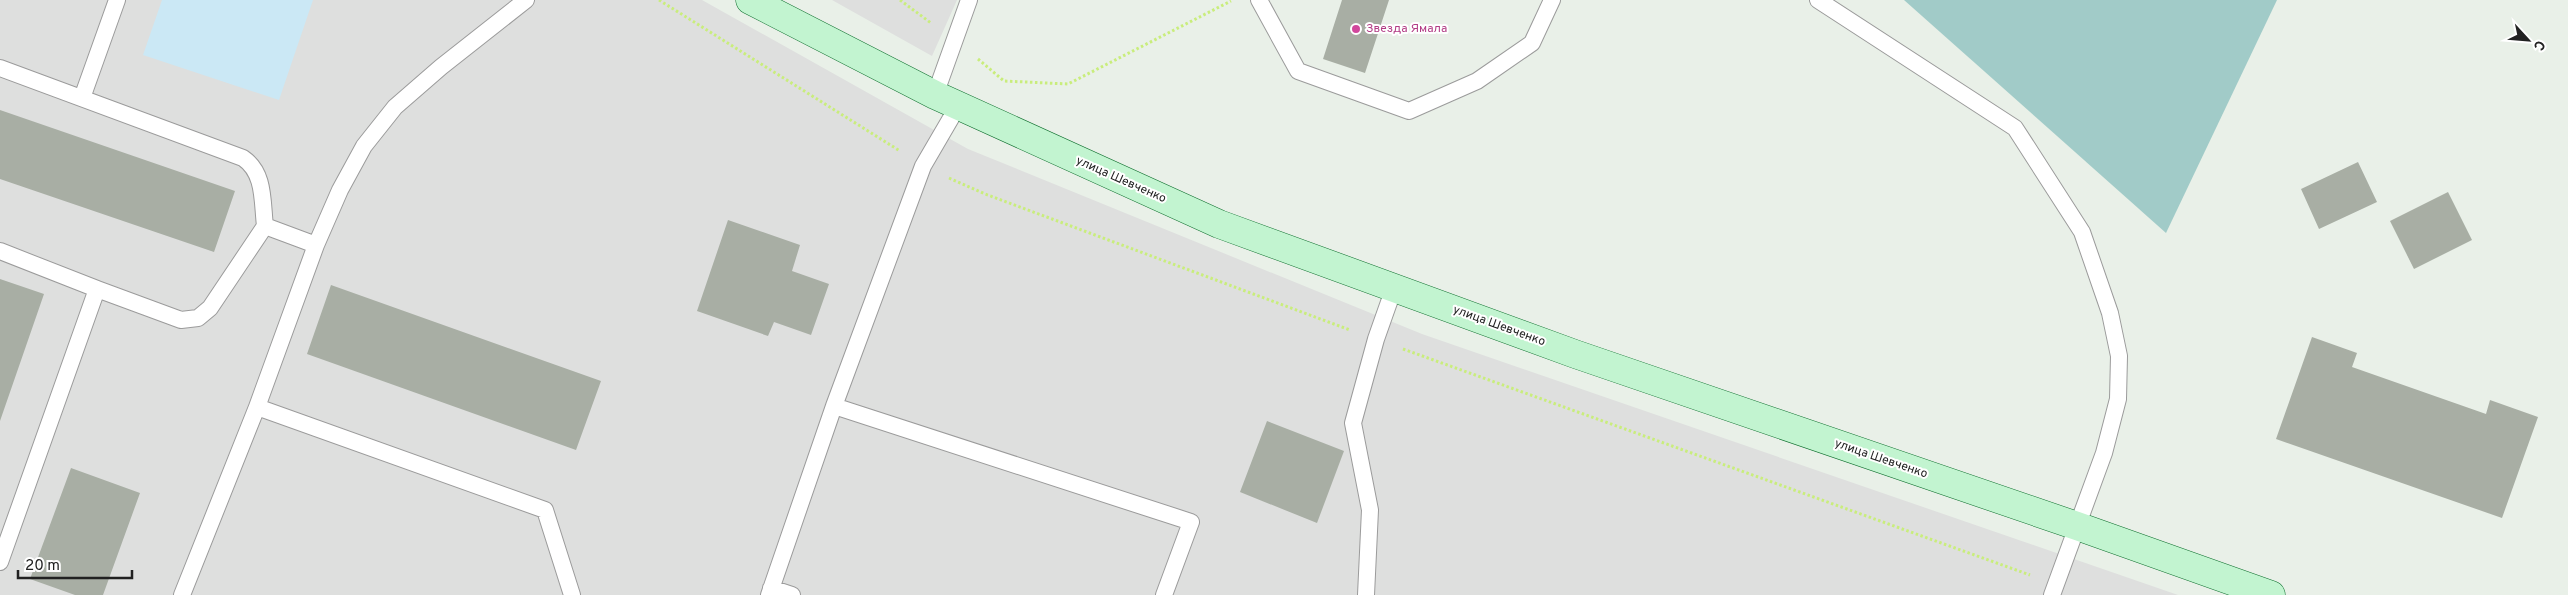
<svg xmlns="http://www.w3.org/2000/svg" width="2568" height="595" font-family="Overpass,sans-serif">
<rect width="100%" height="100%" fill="#e9f0e8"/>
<path fill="#dedfde" d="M0 0H702L968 149 1422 334 2178 595H0Z
M832 0H957L932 56Z"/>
<path fill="#a1cbc8" d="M1904 0H2277L2166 233Z"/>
<path fill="#cbe8f5" d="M162 0H313L279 100 143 55Z"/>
<path fill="#a8aea4" d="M1342 0H1389L1365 73 1323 59Z
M0 110 235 191 214 252 0 179Z
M2358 162 2377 202 2319 229 2301 189Z
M2448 192 2472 240 2414 269 2390 221Z
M728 220 800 245 792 271 829 284 811 335 774 322 768 336 697 311Z
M0 279 44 294 0 421Z
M331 285 601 381 576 450 307 354Z
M2312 337 2357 353 2352 367 2486 414 2490 400 2538 417 2502 518 2276 439Z
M1267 421 1344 451 1317 523 1240 492Z
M71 468 140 493 103 595H75L30 579Z"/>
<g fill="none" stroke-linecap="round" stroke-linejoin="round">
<defs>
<path id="lane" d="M1259 0 1298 71 1409 111 1477 81 1532 43 1552 0
M1818 0 2015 128 2082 232 2110 313 2119 356 2118 399 2104 453 2052 595
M0 68 243 158C265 173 262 201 265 226
M935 95 969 0
M82 98 117 0
M0 251 97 289 0 562
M97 289 181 320 198 318 210 308 265 226 316 245
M834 406 1191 522 1164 595
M257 407 545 510 572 595
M771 588 792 595
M182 595 257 407 316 245 340 190 364 146 395 107 441 67 526 0
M769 595 834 406 923 166 958 106
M1366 595 1370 510 1353 423 1376 339 1394 288"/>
<path id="secondary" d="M750 0 935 95 1219 224 1575 354 2077 526 2271 595"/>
</defs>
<use href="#lane" stroke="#9b9b9b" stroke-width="18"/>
<use href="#secondary" stroke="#10702f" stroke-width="29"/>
<path stroke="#c9ed7c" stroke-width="3" stroke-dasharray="2.5 2.5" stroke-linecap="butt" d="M659 0 900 151
M900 0 931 23
M978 59 1004 81 1068 84 1231 1
M949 178 985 194 1350 330
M1403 349 2030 575"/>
<use href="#lane" stroke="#fff" stroke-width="16"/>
<use href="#secondary" stroke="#c2f4d0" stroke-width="28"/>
</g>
<circle fill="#d1479c" stroke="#fff" stroke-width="2" cx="1356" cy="29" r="5"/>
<g text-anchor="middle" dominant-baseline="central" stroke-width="4" stroke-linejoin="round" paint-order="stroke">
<g font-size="12" fill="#b23c85" stroke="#fff" text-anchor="start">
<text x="1366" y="29">Звезда Ямала</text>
</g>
<g font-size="12" fill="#212121" stroke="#fff">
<text transform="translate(1121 180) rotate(24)">улица Шевченко</text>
<text transform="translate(1499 326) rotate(20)">улица Шевченко</text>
<text transform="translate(1881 459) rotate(19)">улица Шевченко</text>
</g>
</g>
<g transform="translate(2528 40) rotate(116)" stroke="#ffffff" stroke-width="4" paint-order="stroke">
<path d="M0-4L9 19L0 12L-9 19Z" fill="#212121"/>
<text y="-8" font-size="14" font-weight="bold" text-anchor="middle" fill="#212121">С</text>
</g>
<path d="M18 570v8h114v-8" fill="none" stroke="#212121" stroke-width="2.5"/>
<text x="25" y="570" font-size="15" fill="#212121" stroke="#ffffff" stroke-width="4" paint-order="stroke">20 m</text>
</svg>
